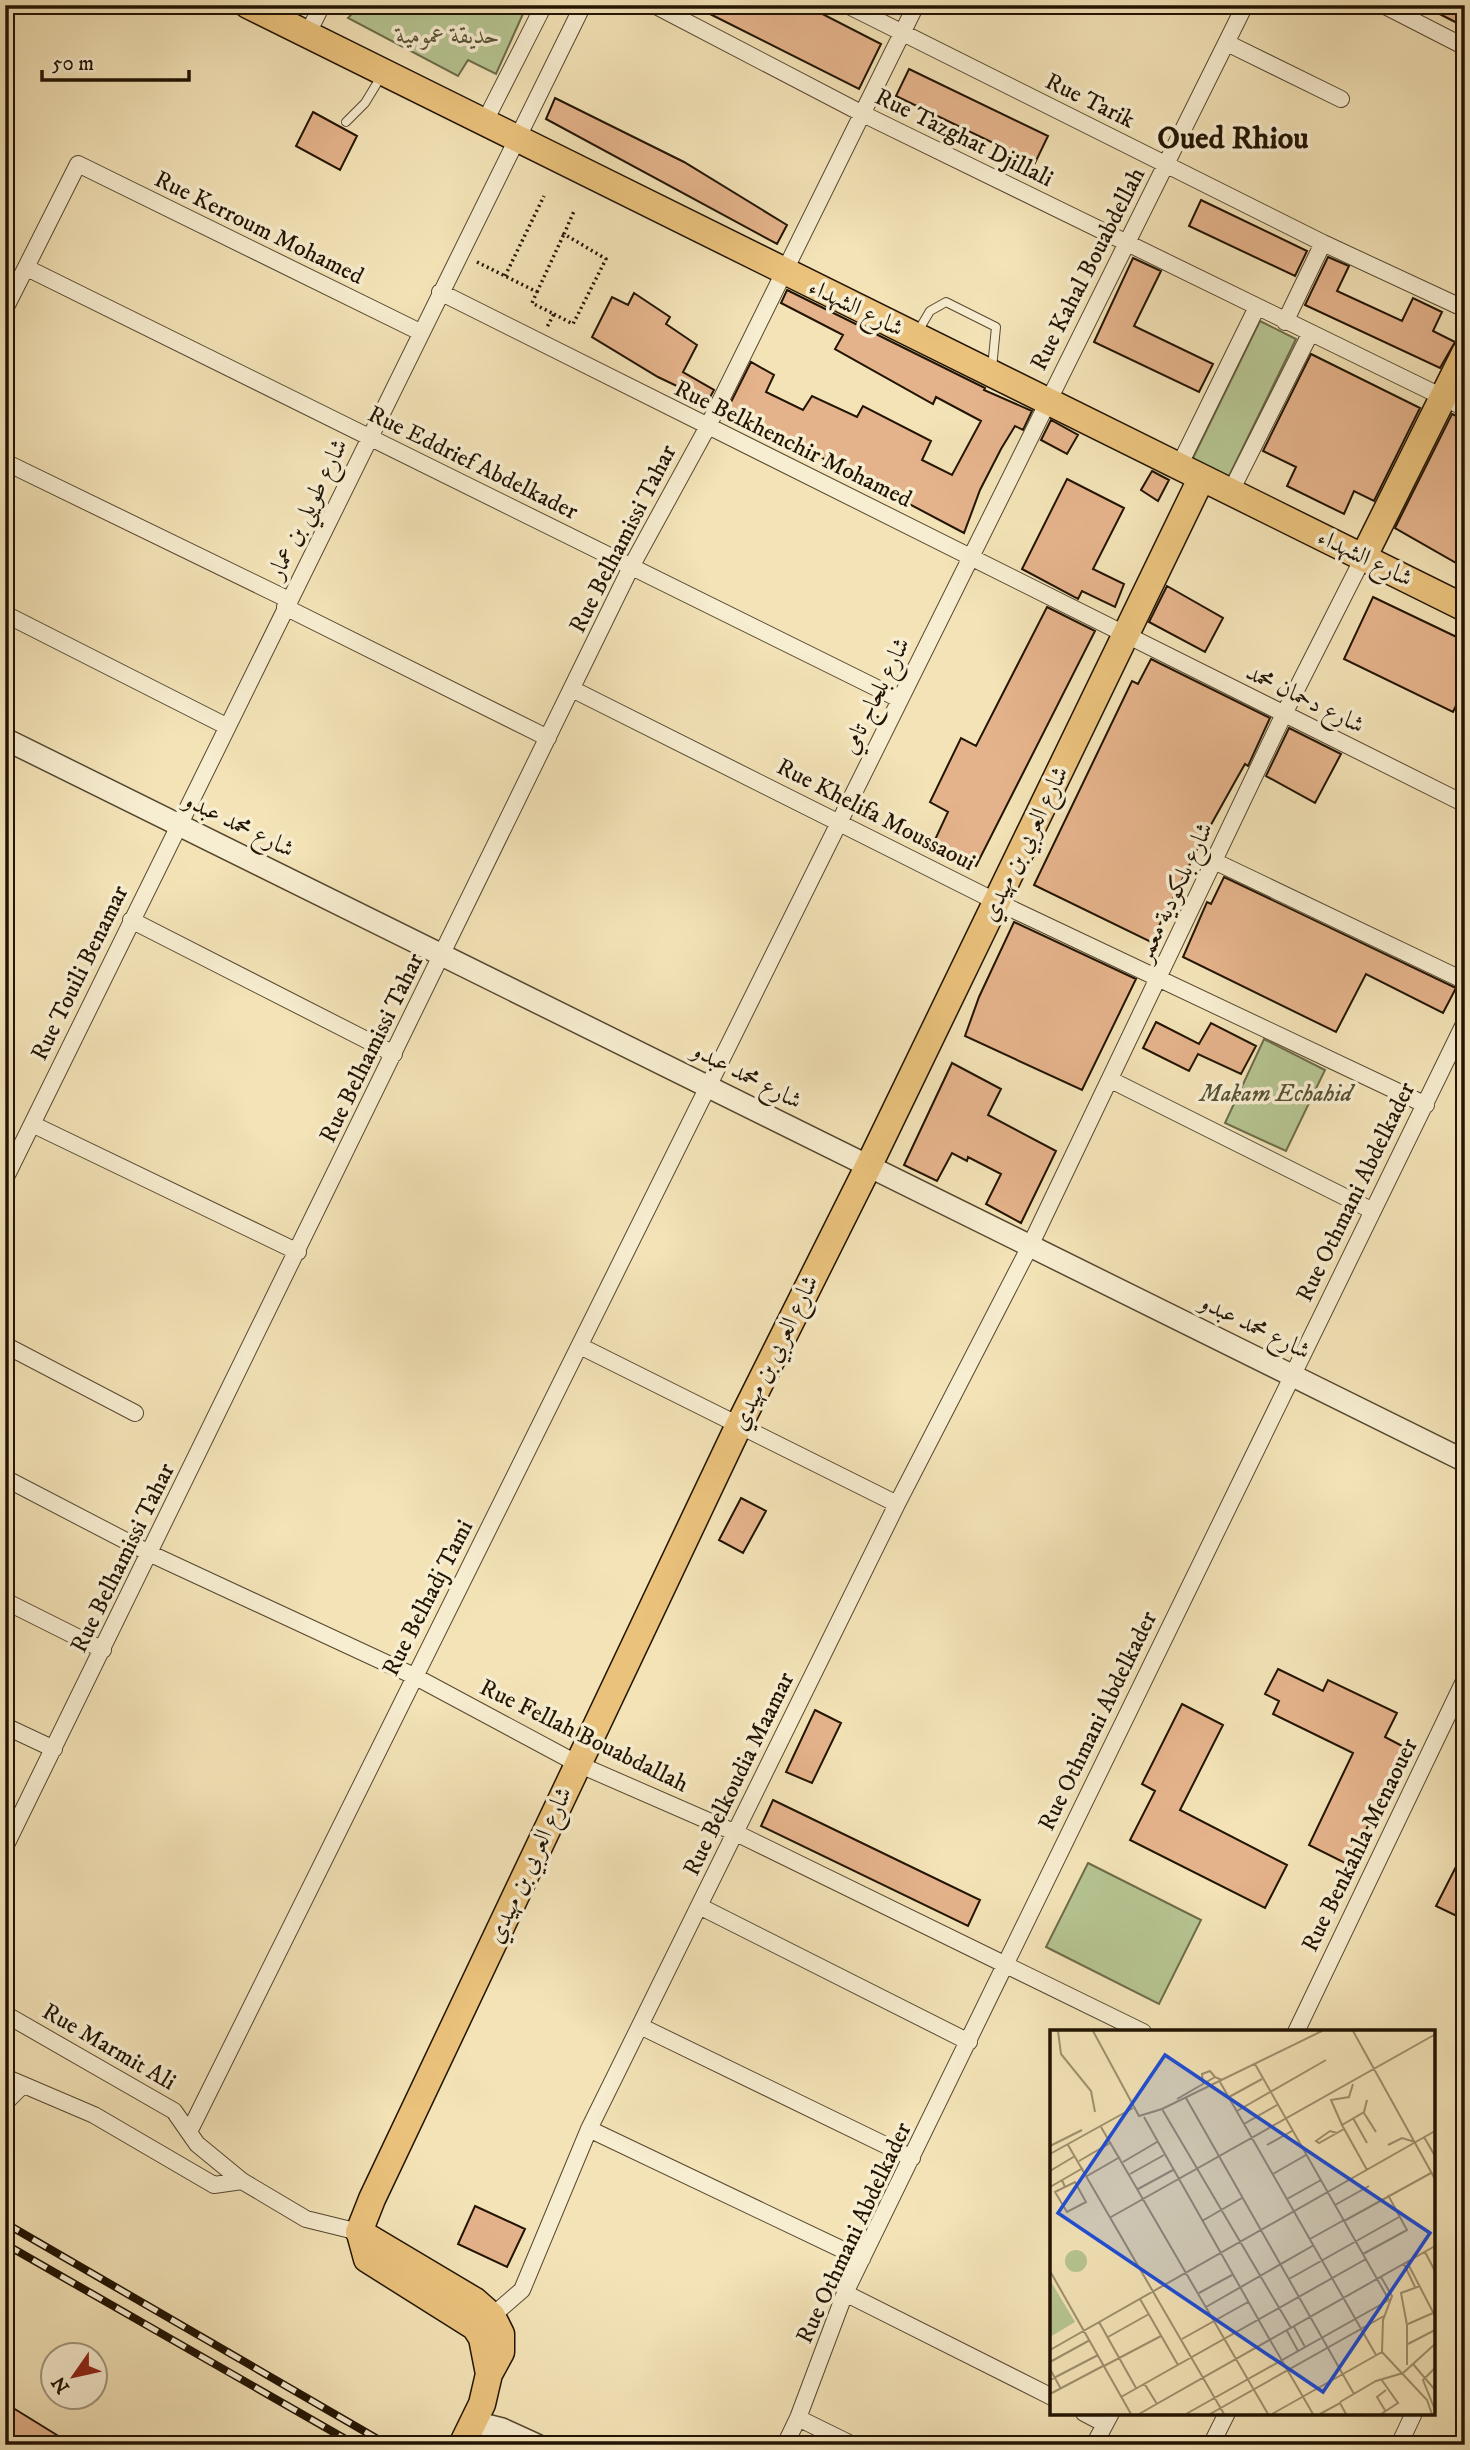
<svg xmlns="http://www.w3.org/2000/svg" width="1470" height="2450" font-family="'IM FELL DW Pica',Amiri,serif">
<rect width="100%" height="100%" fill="#f3e3b7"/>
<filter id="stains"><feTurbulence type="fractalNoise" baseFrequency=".00286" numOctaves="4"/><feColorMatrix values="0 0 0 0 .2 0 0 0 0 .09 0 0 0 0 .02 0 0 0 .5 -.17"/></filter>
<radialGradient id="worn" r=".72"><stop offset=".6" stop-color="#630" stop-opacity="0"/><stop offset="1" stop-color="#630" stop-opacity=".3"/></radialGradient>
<path fill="#b6c592" stroke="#6c6c4a" stroke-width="2" d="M360 5H527L496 74 468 60 458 76 348 18Z
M1260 321 1296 339 1228 478 1192 460Z
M1264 1039 1325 1070 1286 1151 1225 1123Z
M1088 1863 1201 1920 1159 2004 1046 1947Z"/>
<path fill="#e5b38b" stroke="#221403" stroke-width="2" d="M692 5H805L881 44 859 89Z
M1422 5H1465V27Z
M909 69 1048 136 1035 163 896 96Z
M555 98 684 162 787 225 777 244 546 119Z
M313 112 357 136 340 170 296 146Z
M1201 200 1307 251 1295 276 1189 226Z
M1328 257 1349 266 1337 291 1402 321 1413 298 1442 312 1433 331 1455 342 1440 368 1305 305Z
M1133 258 1161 271 1134 326 1213 364 1199 392 1094 342Z
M787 290 985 388 984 390 1032 411 1023 430 1015 426 1001 449 980 490 964 533 728 408 751 362 774 375 766 392 803 410 812 396 857 417 863 406 931 441 922 460 952 475 981 421 936 397 933 404 835 349 843 335 781 303Z
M634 293 670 317 666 324 697 345 683 372 714 390 708 401 658 377 592 337 612 297 628 305Z
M1311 354 1420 408 1374 501 1354 491 1344 514 1287 486 1296 467 1263 451Z
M1452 414 1465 420V568L1395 528Z
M1051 420 1078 435 1067 454 1041 440Z
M1152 471 1169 480 1158 501 1141 490Z
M1067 479 1124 508 1093 569 1124 584 1115 607 1082 591 1078 599 1022 569Z
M1167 586 1223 618 1205 652 1149 622Z
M1373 597 1465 641V687L1453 712 1344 659Z
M1047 607 1095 631 976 866 933 844 948 812 930 802 961 738 976 746Z
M1151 659 1270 718 1248 766 1245 764 1237 778 1198 848 1151 942 1034 885 1132 681 1138 684Z
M1289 728 1341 754 1315 803 1266 776Z
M1224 877 1456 988 1443 1013 1366 974 1336 1032 1183 957 1207 902 1211 904Z
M1014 922 1136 979 1082 1090 965 1036 979 997Z
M1156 1022 1199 1044 1211 1023 1256 1046 1241 1074 1198 1054 1189 1071 1143 1048Z
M952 1063 1001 1089 988 1115 1056 1151 1021 1223 986 1204 1001 1174 968 1157 967 1161 952 1153 937 1181 904 1165Z
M741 1498 766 1511 743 1553 719 1540Z
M1278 1669 1323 1691 1328 1680 1397 1713 1385 1737 1406 1748 1349 1865 1309 1845 1353 1753 1273 1714 1279 1701 1265 1694Z
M1182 1704 1223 1725 1180 1810 1287 1865 1265 1908 1130 1840 1155 1791 1142 1784Z
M815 1710 841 1723 812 1783 786 1772Z
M773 1800 980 1900 968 1926 761 1826Z
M1465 1849V1920L1436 1906Z
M475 2206 525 2229 507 2267 458 2244Z
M5 2403 73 2445H5Z"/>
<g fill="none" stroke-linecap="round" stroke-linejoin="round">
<defs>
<path id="service" d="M346 122 365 103 382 75
M917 333 930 311 946 302 996 327 992 368"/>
<path id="minor" d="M654 5 863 114 1465 408
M847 5 1323 243 1465 309
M1383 5 1465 47
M307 35 322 5
M1227 43 1341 99
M484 123 544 5
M27 268 899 699
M440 292 1465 804
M5 309 78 164 420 332
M1285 322 1323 243
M5 462 289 600
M1178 468 1256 309
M1230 493 1310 334
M285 607 548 738
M5 614 226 726
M572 689 997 902 1426 1105
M1214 861 1465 981
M131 920 394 1054
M1111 1080 1373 1211
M32 1124 298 1252
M5 1179 583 5
M5 1345 135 1413
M580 1346 897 1504
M5 1478 151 1554 414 1676 578 1764 736 1833 1143 2032
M5 1601 103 1650
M5 1726 54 1749
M5 1847 631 567 707 428 916 5
M699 1906 969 2042
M5 2014 174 2111 197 2144 242 2181 306 2219 359 2232
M640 2026 912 2158
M1296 2032 1465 1679
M5 2077 94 2115 214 2185 242 2181
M5 2103 22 2086
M589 2129 862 2259
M189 2132 1245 5
M845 2293 1052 2397
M492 2316 522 2290 589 2129 897 1504 1029 1248 1284 714 1364 556
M1084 2413 1105 2424
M798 2418 853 2445
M785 2445 798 2418 845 2293 1465 1022
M1094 2445 1111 2413
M1211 2445 1227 2413
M1399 2445 1414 2413"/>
<path id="tertiary" d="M5 739 1465 1461
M474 2422 502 2429 537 2445"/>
<path id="primary" d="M248 5 1465 608
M1364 556 1465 353
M359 2232 372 2199 739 1425 868 1167 1201 479
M359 2232 475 2301 492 2316 501 2334V2352L489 2374 482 2404 462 2445
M361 2237 367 2259 475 2327 482 2338 489 2374"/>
</defs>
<use href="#service" stroke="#564830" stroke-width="10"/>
<use href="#minor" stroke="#564830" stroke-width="18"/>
<use href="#tertiary" stroke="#564830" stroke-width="24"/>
<use href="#primary" stroke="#221403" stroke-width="29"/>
<path stroke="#221403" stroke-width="3.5" stroke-dasharray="2 3.5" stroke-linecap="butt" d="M477 262 537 292 532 303 554 314 547 327
M505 276 544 196
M537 292 564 234
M554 314 573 324 606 259 564 234 575 209"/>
<use href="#service" stroke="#f7edd0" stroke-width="8"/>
<use href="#minor" stroke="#f7edd0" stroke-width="16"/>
<use href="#tertiary" stroke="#f7edd0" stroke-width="21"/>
<use href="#primary" stroke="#eac27c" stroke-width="26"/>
<defs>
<path id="rail" d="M5 2223 388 2445
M5 2244 356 2445"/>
</defs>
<use href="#rail" stroke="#221403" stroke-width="8"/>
<use href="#rail" stroke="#f7edd0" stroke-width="5" stroke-dasharray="16" stroke-linecap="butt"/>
</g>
<g text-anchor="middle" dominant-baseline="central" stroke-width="7" stroke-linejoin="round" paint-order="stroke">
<g font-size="24" font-style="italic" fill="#565235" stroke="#f7edd0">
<text x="448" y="36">حديقة عمومية</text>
<text x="1276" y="1094">Makam Echahid</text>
</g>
<g font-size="24" fill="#221403" stroke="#f7edd0">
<text transform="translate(1090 101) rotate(26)">Rue Tarik</text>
<text transform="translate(964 138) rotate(26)">Rue Tazghat Djillali</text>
<text transform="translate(259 228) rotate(26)">Rue Kerroum Mohamed</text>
<text transform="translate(1088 269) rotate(-63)">Rue Kahal Bouabdellah</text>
<text transform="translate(856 308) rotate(26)">شارع الشهداء</text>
<text transform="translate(793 444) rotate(26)">Rue Belkhenchir Mohamed</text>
<text transform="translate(473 463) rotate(26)">Rue Eddrief Abdelkader</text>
<text transform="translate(308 509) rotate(-64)">شارع طويلي بن عمار</text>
<text transform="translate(623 539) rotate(-63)">Rue Belhamissi Tahar</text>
<text transform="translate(1365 558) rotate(26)">شارع الشهداء</text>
<text transform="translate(876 696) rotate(-64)">شارع بلحاج تامي</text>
<text transform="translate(1305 699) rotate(26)">شارع دحمان محمد</text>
<text transform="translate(876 815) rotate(27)">Rue Khelifa Moussaoui</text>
<text transform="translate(239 825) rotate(26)">شارع محمد عبدو</text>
<text transform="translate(1025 844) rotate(-64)">شارع العربي بن مهيدي</text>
<text transform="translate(1175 892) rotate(-65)">شارع بلكودية معمر</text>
<text transform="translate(80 973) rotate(-64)">Rue Touili Benamar</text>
<text transform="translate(372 1048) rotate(-64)">Rue Belhamissi Tahar</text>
<text transform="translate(747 1076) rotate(27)">شارع محمد عبدو</text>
<text transform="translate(1356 1192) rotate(-64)">Rue Othmani Abdelkader</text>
<text transform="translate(1255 1327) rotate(26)">شارع محمد عبدو</text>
<text transform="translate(775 1353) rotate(-64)">شارع العربي بن مهيدي</text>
<text transform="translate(123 1558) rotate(-64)">Rue Belhamissi Tahar</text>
<text transform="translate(428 1598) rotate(-63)">Rue Belhadj Tami</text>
<text transform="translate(1098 1721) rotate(-64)">Rue Othmani Abdelkader</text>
<text transform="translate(584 1736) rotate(26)">Rue Fellah Bouabdallah</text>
<text transform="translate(739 1774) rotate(-64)">Rue Belkoudia Maamar</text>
<text transform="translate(1360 1845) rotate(-64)">Rue Benkahla Menaouer</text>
<text transform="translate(530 1865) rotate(-65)">شارع العربي بن مهيدي</text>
<text transform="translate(109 2047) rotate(30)">Rue Marmit Ali</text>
<text transform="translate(854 2233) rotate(-65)">Rue Othmani Abdelkader</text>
</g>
<g font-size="32" font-weight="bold" fill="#221403" stroke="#f7edd0">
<text x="1233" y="139">Oued Rhiou</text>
</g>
</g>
<g transform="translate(1050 2030)">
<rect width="385" height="385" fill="#f3e3b7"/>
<path d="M15 231a11 11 0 1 1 22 0a11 11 0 1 1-22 0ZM0 250 25 292 0 307Z" fill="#b6c592"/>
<path fill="none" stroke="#9f906f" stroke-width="2" d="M8 1 11 24 41 61 45 82M43 1 89 86 112 79M303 1 385 149M205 34 339 270M170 52 326 325M153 53 152 44 160 41 165 47M179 67 212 49M136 68 304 364M127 69 165 47 172 50M317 70 314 82 292 95 317 140M112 79 272 1M112 79 241 298M187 81 276 30M314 83 326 102M94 87 220 310M303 88 317 113M194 94 227 75M292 95 281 70 299 67 303 54M51 97 218 384M287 103 280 101 266 111 269 113 294 99M374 107 385 126M18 115 174 384M217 115 242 101M338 115 352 108 365 112M0 116 32 100M0 124 83 78M29 131 60 113M73 132 107 112M0 141 25 126M80 144 114 125M223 144 256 125M37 146 70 127M12 150 15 157 5 162 17 182 36 172 25 152 15 157M0 157 33 138M88 159 123 140M237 169 271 150M285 175 319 156M61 187 384 5M152 191 192 168M294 191 381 143M260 209 294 190M375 222 385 241M313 224 357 200 338 165M357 232 385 286M354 234 365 257M0 241 81 384M331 247 342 266 333 290 332 322 377 370 382 384M239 249 349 187M149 263 182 245M90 269 128 335M156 277 264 215M49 292 86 358M358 294 383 283M244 297 255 317M237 301 248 321M58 307 99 284M132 309 198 272M220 310 263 384M358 314 385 300M0 320 385 101M0 332 40 310M363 334 385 360M357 335V295L351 263 370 256M54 336 111 306M385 338 373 350 385 380M0 339 11 359M331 349 348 373 331 384M0 350 48 325M94 353 107 374M0 364 53 336M71 367 316 229M290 372 326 351 353 343 385 314M336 382 327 367 336 360M89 384 385 216M136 384 339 270M160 384 334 286M222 384 332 322M270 384 290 373 296 384"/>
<path fill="#1d4ed8" fill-opacity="0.15" stroke="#1d4ed8" stroke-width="3.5" d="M115 25 380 203 273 362 8 183Z"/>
<rect width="385" height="385" fill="none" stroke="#221403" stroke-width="3.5"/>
</g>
<rect width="1470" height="2450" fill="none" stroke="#f3e3b7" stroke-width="28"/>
<rect x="7" y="7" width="1456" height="2436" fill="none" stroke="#221403" stroke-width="3.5"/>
<rect x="14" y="14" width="1442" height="2422" fill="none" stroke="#221403" stroke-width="2"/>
<g transform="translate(74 2376) rotate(236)"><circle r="33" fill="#f7edd0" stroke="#a2967e" stroke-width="2"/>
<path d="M0-5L12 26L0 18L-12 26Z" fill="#8f2418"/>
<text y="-10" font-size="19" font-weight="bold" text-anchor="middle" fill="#221403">N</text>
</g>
<path d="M42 70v10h147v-10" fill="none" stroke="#221403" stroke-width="3.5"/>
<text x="52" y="70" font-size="21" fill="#221403" stroke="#f7edd0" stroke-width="5" paint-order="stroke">50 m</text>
<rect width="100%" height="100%" filter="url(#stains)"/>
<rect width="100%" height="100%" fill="url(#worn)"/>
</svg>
